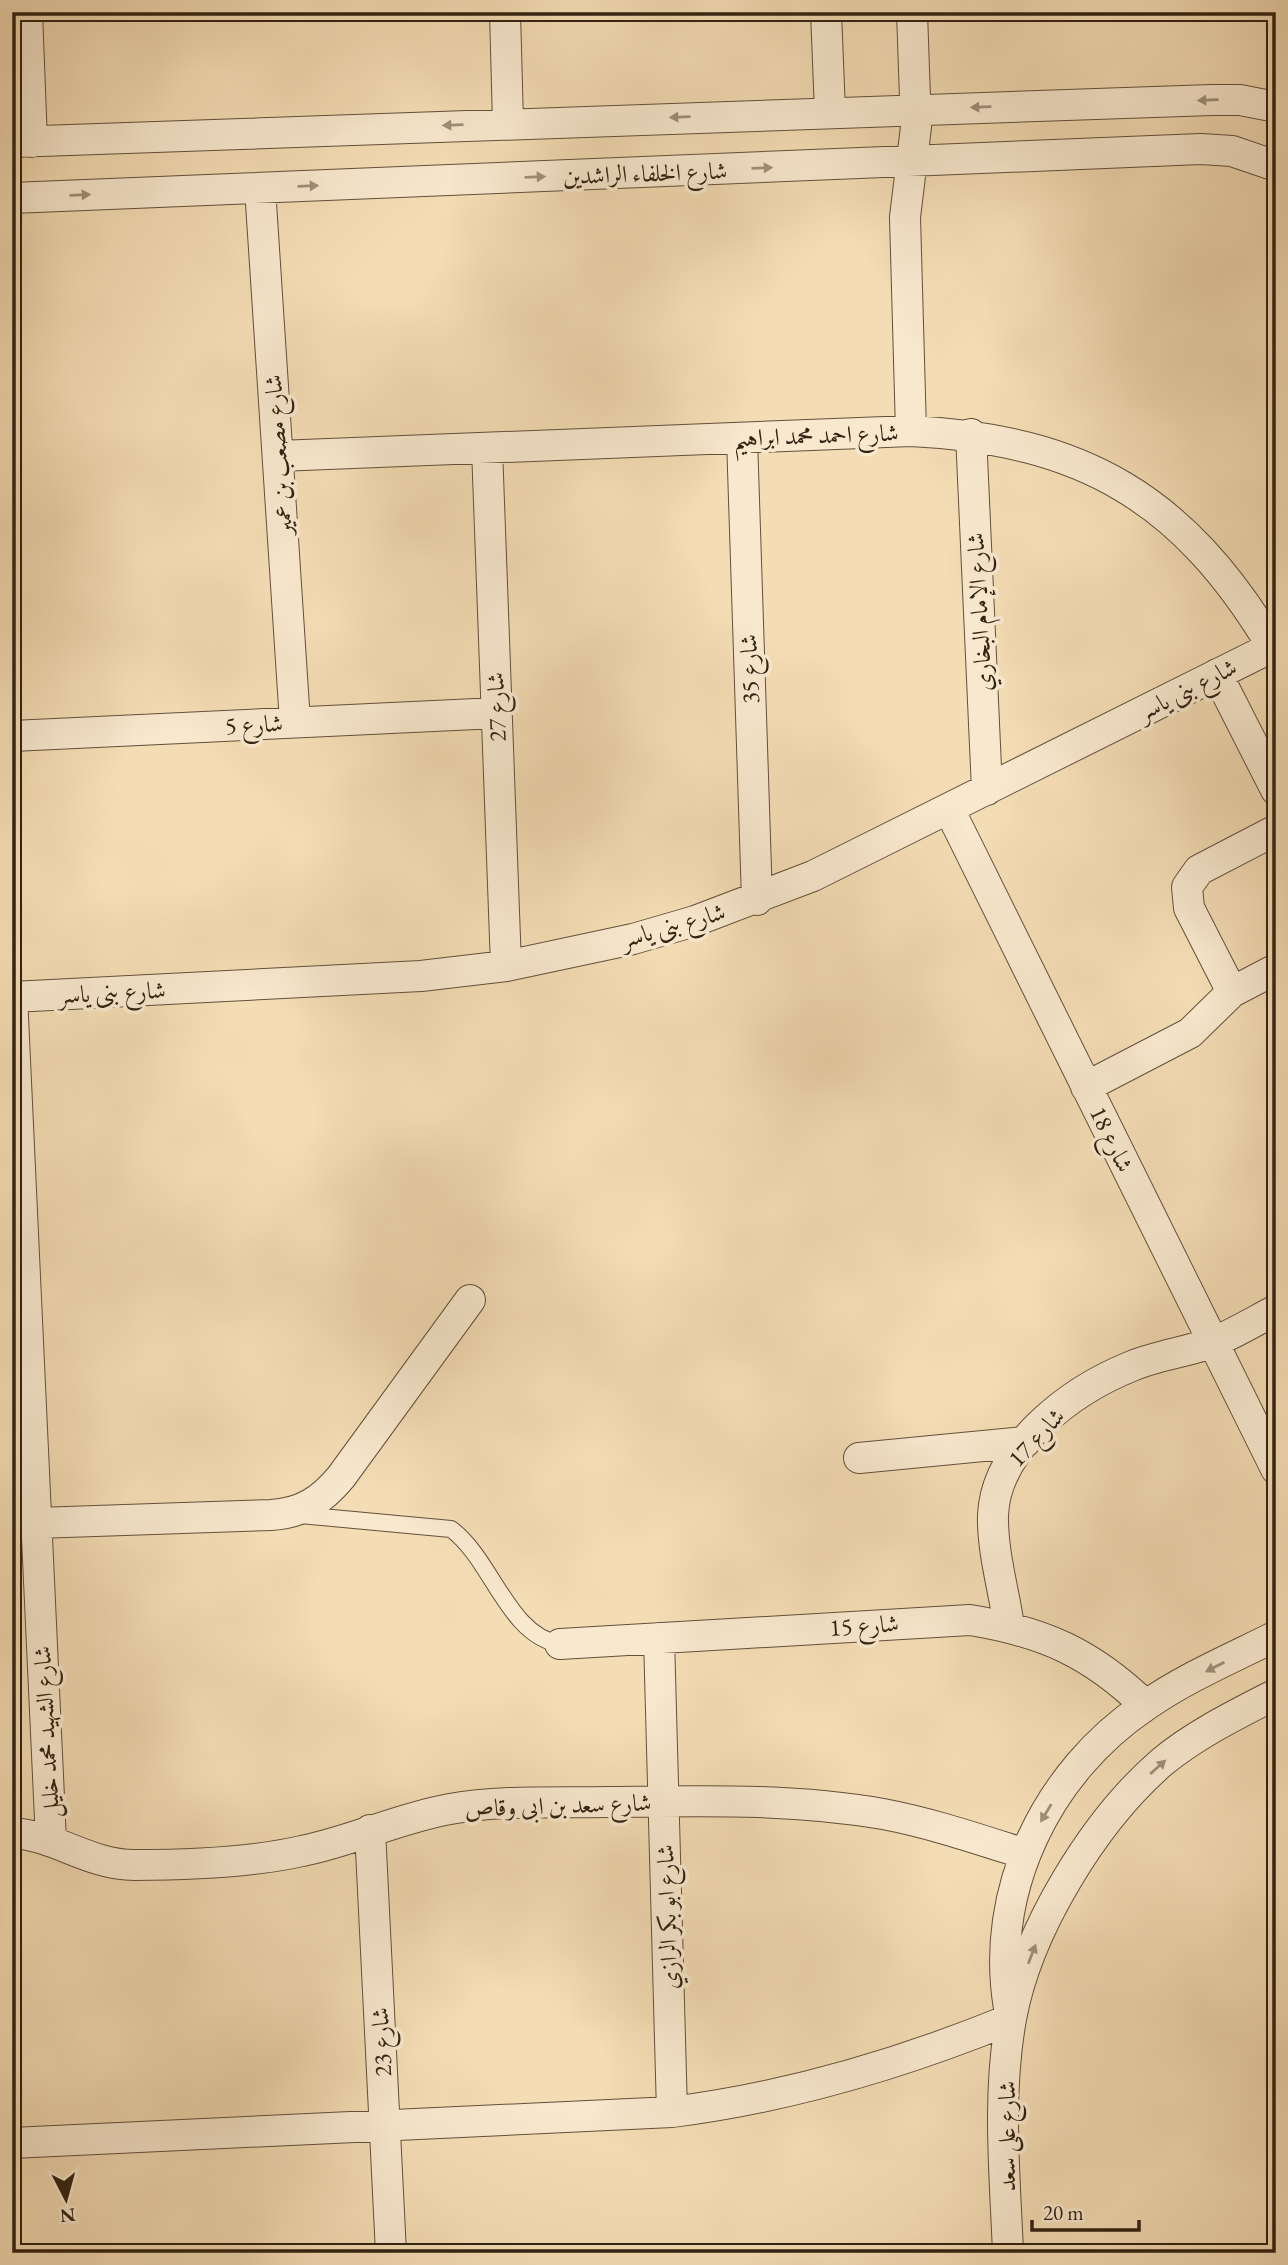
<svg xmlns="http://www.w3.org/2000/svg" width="1288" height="2265" font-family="'EB Garamond',Amiri,serif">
<rect width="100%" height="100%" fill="#f4dcb4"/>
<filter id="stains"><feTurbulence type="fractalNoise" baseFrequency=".00286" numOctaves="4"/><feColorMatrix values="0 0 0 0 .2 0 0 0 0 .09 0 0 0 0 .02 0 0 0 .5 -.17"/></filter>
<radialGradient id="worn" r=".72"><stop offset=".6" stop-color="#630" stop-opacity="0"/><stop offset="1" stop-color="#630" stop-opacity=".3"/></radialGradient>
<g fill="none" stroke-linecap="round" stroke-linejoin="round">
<defs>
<path id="lane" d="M300 1515 451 1529C492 1559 508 1636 560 1644"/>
<path id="street" d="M27 12 32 142
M505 12 508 123
M826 12 830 112
M12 142 1212 100H1240L1276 107
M260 188 295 722
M12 198 1201 149 1232 151 1276 166
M911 431 905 217 916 127 912 12
M971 434 987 790
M742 438 757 900
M487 448 506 966
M278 456 911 431C1083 440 1183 498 1272 646
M1217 674 1276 790
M12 736 497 713
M949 809 1276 1469
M1232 992 1189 908 1187 887 1199 870 1276 830
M12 995 51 1841
M12 997 421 976 506 966 633 939 695 921 813 876 1276 645
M1086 1087 1190 1033 1232 992 1276 969
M859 1458 1025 1442
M37 1523 271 1515C302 1513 321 1501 341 1477L470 1300
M1009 1626C1004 1591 992 1551 993 1515 996 1446 1072 1390 1132 1366 1158 1355 1188 1352 1214 1342 1235 1333 1255 1321 1276 1310
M659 1638 672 2112
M560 1644 970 1620C1044 1632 1091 1653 1145 1705
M370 1830 391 2253
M12 1833C55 1835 89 1865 134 1865 188 1865 249 1863 302 1851 352 1841 399 1818 450 1809 501 1800 556 1803 608 1802 701 1801 791 1798 883 1814 931 1823 978 1839 1025 1854
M1009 2008C989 1890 1047 1772 1145 1706 1185 1678 1232 1658 1276 1636
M12 2143 672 2112C790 2097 901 2064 1011 2019
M1008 2253C1005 2176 997 2096 1011 2019 1027 1930 1094 1821 1162 1762 1196 1734 1237 1714 1276 1694"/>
</defs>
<use href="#lane" stroke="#62503a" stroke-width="18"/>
<use href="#street" stroke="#62503a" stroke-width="32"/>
<use href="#lane" stroke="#f8e8ce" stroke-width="16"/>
<use href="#street" stroke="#f8e8ce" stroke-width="30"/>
</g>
<defs><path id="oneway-solid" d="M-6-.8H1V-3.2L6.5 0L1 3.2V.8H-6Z" transform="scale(1.75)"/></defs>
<g fill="#9f8f79">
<use href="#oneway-solid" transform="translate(1208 100) rotate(178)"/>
<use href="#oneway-solid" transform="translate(981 107) rotate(178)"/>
<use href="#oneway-solid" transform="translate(680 117) rotate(178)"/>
<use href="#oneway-solid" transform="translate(453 125) rotate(178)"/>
<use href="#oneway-solid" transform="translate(762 168) rotate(-2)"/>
<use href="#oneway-solid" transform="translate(535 177) rotate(-2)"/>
<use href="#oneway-solid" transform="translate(308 186) rotate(-2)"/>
<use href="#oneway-solid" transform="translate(80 195) rotate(-2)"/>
<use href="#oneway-solid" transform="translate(1215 1667) rotate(153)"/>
<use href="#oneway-solid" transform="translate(1158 1767) rotate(-42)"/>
<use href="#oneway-solid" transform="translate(1046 1813) rotate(121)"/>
<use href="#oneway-solid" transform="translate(1032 1954) rotate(-69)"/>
</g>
<g text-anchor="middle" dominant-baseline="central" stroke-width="7" stroke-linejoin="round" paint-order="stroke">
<g font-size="24" fill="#322212" stroke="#f8e8ce">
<text transform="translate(645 173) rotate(-2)">شارع الخلفاء الراشدين</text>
<text transform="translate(816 435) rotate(-2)">شارع احمد محمد ابراهيم</text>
<text transform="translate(278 455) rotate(-94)">شارع مصعب بن عمير</text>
<text transform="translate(979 612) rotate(-93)">شارع الإمام البخاري</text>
<text transform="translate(749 669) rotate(-92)">شارع 35</text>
<text transform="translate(1187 689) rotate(-27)">شارع بنى ياسر</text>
<text transform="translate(496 707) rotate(-92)">شارع 27</text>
<text transform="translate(254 724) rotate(-3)">شارع 5</text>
<text transform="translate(673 925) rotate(-16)">شارع بنى ياسر</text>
<text transform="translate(112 992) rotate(-3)">شارع بنى ياسر</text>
<text transform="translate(1112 1139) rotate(64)">شارع 18</text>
<text transform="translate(1036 1437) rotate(-47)">شارع 17</text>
<text transform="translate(864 1625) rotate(-4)">شارع 15</text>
<text transform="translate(46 1732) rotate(-93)">شارع الشهيد محمد خليل</text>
<text transform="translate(558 1805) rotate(-2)">شارع سعد بن ابى وقاص</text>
<text transform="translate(667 1917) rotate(-92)">شارع ابو بكر الرازي</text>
<text transform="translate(381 2042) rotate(-93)">شارع 23</text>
<text transform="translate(1006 2136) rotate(-90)">شارع على سعد</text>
</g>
</g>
<rect width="1288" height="2265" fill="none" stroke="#f4dcb4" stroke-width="42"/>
<rect x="14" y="14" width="1260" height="2237" fill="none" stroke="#322212" stroke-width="3.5"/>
<rect x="21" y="21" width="1246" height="2223" fill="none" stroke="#322212" stroke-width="2"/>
<g transform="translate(66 2199) rotate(174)" stroke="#f8e8ce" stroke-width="5" paint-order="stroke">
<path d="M0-5L12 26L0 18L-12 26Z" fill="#322212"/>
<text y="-10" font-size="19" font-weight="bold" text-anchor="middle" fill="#322212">N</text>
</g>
<path d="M1032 2220v10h107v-10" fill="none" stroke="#322212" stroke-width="3.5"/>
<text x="1043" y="2220" font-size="21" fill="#322212" stroke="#f8e8ce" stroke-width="5" paint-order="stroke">20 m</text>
<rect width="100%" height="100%" filter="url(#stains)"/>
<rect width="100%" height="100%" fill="url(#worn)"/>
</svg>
